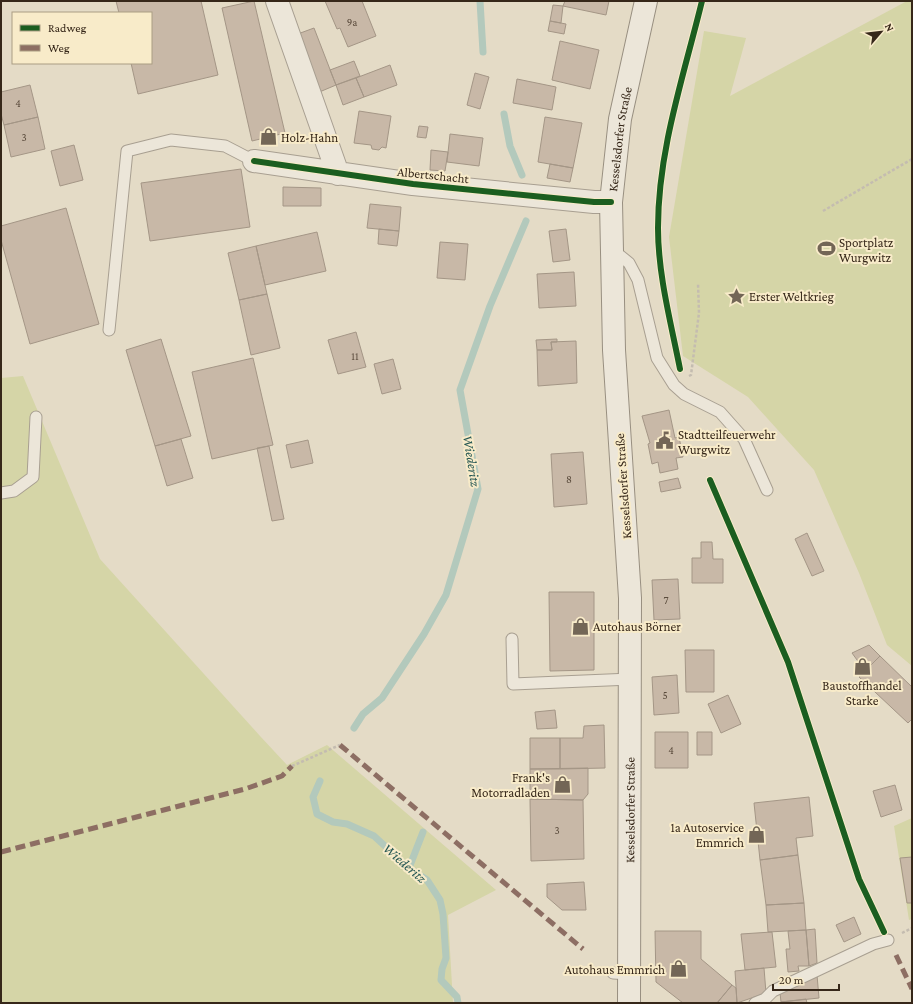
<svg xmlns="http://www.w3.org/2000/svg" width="913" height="1004" font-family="'Crimson Pro',serif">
<rect width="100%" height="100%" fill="#e4dbc6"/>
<path fill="#d5d5a7" d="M907 1H912V666L887 645 859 573 814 470 748 397 683 356 669 237 704 31 746 38 730 96Z
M23 376 100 559 260 736 287 765 327 745 496 890 448 915 453 1003H1V378Z
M912 818V919L909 920 894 826Z"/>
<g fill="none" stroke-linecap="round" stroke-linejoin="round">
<path stroke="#b3c9bc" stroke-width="7" d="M480 1 483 52
M504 114 510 146 522 175
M354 728 363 714 382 698 424 634 446 595 478 489 460 390 490 306 526 221
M320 781 313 797 317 814 333 822 347 824 374 836 409 868 427 880 440 900 443 914 446 958 442 969 441 980 457 997 458 1003
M409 868 423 832"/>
</g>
<path fill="#c8b8a7" stroke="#a49686" d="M116 1H201L218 75 138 94 131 63H151V13H119Z
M254 1 285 133 252 141 222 8Z
M325 1H362L376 36 348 47 340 28 337 29Z
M565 1H609L606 15 563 6Z
M553 5 563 6 561 23 550 21Z
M550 21 566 24 564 34 548 31Z
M314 28 336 85 317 93 295 35Z
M560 41 599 50 590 89 552 80Z
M354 61 360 76 336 85 330 70Z
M390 65 397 85 364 97 356 78Z
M475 73 489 77 480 109 467 105Z
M356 78 364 97 343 105 336 85Z
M517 79 556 87 552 110 513 103Z
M30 85 38 117 4 125 1 114V92Z
M359 111 391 116 386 148 382 147 379 150 372 149 371 145 354 143Z
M38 117 45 149 11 157 4 125Z
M545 117 582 123 573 168 538 162Z
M419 126 428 127 426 138 417 137Z
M450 134 483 138 479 166 447 162Z
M74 145 83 180 60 186 51 151Z
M431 150 448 152 445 171 430 170Z
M550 164 573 168 570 182 547 178Z
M241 169 250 227 150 241 141 183Z
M283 187 321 188V206H283Z
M370 204 401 207 399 231 367 228Z
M66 208 99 324 30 344 1 240V226Z
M379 229 399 231 397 246 378 244Z
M566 229 570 260 553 262 549 231Z
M317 232 326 271 265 285 256 246Z
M440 242 468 244 465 280 437 278Z
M256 246 267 294 239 300 228 253Z
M574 272 576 306 539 308 537 274Z
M267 294 280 348 251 355 239 300Z
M356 332 366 367 338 374 328 340Z
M161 339 191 436 155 446 126 350Z
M557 339V342H551L552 350H537L536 340Z
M576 341 577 383 538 386 537 350H552L551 342Z
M253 358 273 445 212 459 192 372Z
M393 359 401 389 382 394 374 364Z
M669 410 675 438 679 437 683 457 676 458 678 469 660 473 658 462 652 464 648 444 650 443 642 416Z
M181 439 193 478 167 486 155 446Z
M308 440 313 463 291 468 286 445Z
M269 446 284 519 272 521 257 448Z
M583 452 587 504 554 507 551 454Z
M678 478 681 488 661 492 659 482Z
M807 533 824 571 812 576 795 539Z
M701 542H712L713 559H723V583H692V558H701Z
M678 579 680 619 654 620 652 580Z
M549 592H594V670L550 671Z
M869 645 880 656 865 671 852 653Z
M685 650H714V692H686Z
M880 656 912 687V719L908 723 859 677Z
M677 675 679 713 654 715 652 677Z
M728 695 741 724 721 733 708 704Z
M555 710 557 728 537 729 535 712Z
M604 725 605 768 560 769V738H583L584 726Z
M655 732H688V768H655Z
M697 732H712V755H697Z
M530 738H560V769H530Z
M588 768V794L583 800 530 799V769Z
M895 785 902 810 881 817 873 791Z
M809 797 813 836 796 838 798 855 760 860 754 803Z
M530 799 583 800 584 859 531 861Z
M798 855 804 903 766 905 760 860Z
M912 857V903H907L900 858Z
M584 882 586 910H562L547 897V884Z
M804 903 806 930 768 932 766 905Z
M854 917 861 934 844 942 836 925Z
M815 929 817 963 809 966 806 930Z
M806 930 809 966H798L799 971 788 972 786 949H790L788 931Z
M655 931H701V959L732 985 717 1003H683L656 982Z
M772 932 776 967 745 970 741 934Z
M764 968 766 993 737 1003 735 971Z
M817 975 819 998 781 1002 780 993Z
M732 985 736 988 737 1003H717Z
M806 999 807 1003H781V1002Z"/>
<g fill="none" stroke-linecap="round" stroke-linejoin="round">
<defs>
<path id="lane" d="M613 250 629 263 638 280 657 358 674 385 684 394 720 412 744 439 767 490
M109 330 127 151 171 140 225 146 254 161
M1 493 14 491 33 477 36 417
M512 639 513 684 631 679
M613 973 630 974
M755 1003 765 999 773 991 873 944 888 940"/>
<path id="street" d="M277 1 338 174
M254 161 413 184 594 202H611"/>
<g id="secondary">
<path id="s1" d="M629 1003 630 598 614 350 611 202 620 119 646 1"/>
</g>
</defs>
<use href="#lane" stroke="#a89f91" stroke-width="13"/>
<use href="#street" stroke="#a89f91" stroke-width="24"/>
<use href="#secondary" stroke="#988f80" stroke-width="24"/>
<path stroke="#c4bcb0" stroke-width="2.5" stroke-dasharray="3 2" stroke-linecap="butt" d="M823 211 912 159
M689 376 691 375 699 313 698 283
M292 766 340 745
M902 933 912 928"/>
<use href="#lane" stroke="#ece6d9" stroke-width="11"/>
<use href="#street" stroke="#ece6d9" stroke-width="22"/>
<use href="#secondary" stroke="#ece6d9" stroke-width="22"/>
<path stroke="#8d6e63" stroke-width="5" stroke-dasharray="10 5" stroke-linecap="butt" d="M340 745 583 949
M1 852 245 789 282 776 292 766
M896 955 912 989"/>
<defs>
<path id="cycleway" d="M254 161 413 184 594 202H611
M680 369C671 323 658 275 658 228 658 150 684 75 702 1
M710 480 788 662 859 879 884 932"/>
</defs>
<use href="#cycleway" stroke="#f8ebc9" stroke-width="8"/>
<use href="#cycleway" stroke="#1b5e20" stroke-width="6"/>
</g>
<defs>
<symbol id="shop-bare" viewBox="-9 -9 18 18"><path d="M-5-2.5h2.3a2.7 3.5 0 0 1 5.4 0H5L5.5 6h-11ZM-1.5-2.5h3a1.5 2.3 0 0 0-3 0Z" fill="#736656" stroke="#f8ebc9" stroke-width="2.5" paint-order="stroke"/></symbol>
<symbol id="stadium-bare" viewBox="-9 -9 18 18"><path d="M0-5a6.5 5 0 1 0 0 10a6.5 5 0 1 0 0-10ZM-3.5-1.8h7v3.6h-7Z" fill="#736656" stroke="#f8ebc9" stroke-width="2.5" paint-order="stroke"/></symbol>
<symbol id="sight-bare" viewBox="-9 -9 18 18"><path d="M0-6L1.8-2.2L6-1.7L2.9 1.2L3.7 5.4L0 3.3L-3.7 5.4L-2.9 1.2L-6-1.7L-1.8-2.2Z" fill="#736656" stroke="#f8ebc9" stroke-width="2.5" paint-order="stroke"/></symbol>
<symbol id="civic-bare" viewBox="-9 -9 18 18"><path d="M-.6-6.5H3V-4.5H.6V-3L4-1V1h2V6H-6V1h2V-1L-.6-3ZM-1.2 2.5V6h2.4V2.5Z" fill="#736656" stroke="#f8ebc9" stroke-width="2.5" paint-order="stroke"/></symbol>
</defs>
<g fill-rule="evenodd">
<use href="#shop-bare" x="256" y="124" width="25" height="25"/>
<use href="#stadium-bare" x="814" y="236" width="25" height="25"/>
<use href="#sight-bare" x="724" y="284" width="25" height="25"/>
<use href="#civic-bare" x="652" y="428" width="25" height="25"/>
<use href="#shop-bare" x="568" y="614" width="25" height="25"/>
<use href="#shop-bare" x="850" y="654" width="25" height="25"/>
<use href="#shop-bare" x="550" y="772" width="25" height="25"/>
<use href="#shop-bare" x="744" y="822" width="25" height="25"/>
<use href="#shop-bare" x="666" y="956" width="25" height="25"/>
</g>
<g text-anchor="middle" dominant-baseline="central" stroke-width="4" stroke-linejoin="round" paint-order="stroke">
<g font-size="11" fill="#5a4b3c">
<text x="352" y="22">9a</text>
<text x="18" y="103">4</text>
<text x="24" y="137">3</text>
<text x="355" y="356">11</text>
<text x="569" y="479">8</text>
<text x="666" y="600">7</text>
<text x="665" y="695">5</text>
<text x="671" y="750">4</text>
<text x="557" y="830">3</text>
</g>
<g font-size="13" fill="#362719" stroke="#f8ebc9" text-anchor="start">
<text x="281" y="137">Holz-Hahn</text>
<text x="839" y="242">Sportplatz<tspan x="839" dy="15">Wurgwitz</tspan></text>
<text x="749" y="296">Erster Weltkrieg</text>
<text x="678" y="434">Stadtteilfeuerwehr<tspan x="678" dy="15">Wurgwitz</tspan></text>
<text x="593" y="626">Autohaus Börner</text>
<text x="862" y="685" text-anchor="middle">Baustoffhandel<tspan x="862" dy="15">Starke</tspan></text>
<text x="550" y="777" text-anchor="end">Frank's<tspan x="550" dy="15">Motorradladen</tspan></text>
<text x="744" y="827" text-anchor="end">1a Autoservice<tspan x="744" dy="15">Emmrich</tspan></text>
<text x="665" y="969" text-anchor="end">Autohaus Emmrich</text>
</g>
<g font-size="13" fill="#362719" stroke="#f8ebc9">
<text stroke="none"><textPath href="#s1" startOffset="865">Kesselsdorfer Straße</textPath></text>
<text transform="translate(433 175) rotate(6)">Albertschacht</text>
<text transform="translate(623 486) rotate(-94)">Kesselsdorfer Straße</text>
<text stroke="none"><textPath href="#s1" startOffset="193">Kesselsdorfer Straße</textPath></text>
</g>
<g font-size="14" font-style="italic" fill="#275854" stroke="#f8ebc9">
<text transform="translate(472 461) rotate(81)">Wiederitz</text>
<text transform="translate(405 863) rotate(41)">Wiederitz</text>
</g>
</g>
<rect width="913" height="1004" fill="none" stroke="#362719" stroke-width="4"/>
<rect x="12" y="12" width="140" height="52" fill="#f8ebc9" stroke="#aa9d83"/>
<rect x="20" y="25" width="20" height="6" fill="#1b5e20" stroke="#aa9d83"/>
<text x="48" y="32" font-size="12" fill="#362719">Radweg</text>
<rect x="20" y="45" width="20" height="6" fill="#8d6e63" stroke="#aa9d83"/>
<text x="48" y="52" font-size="12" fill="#362719">Weg</text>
<g transform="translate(881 32) rotate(62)" stroke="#f8ebc9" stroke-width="3" paint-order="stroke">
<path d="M0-3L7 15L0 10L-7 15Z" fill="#362719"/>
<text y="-6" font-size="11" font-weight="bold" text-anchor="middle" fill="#362719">N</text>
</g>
<path d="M773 984v6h66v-6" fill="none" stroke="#362719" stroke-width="2"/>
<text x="779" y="984" font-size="12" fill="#362719" stroke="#f8ebc9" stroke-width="3" paint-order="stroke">20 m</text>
</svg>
